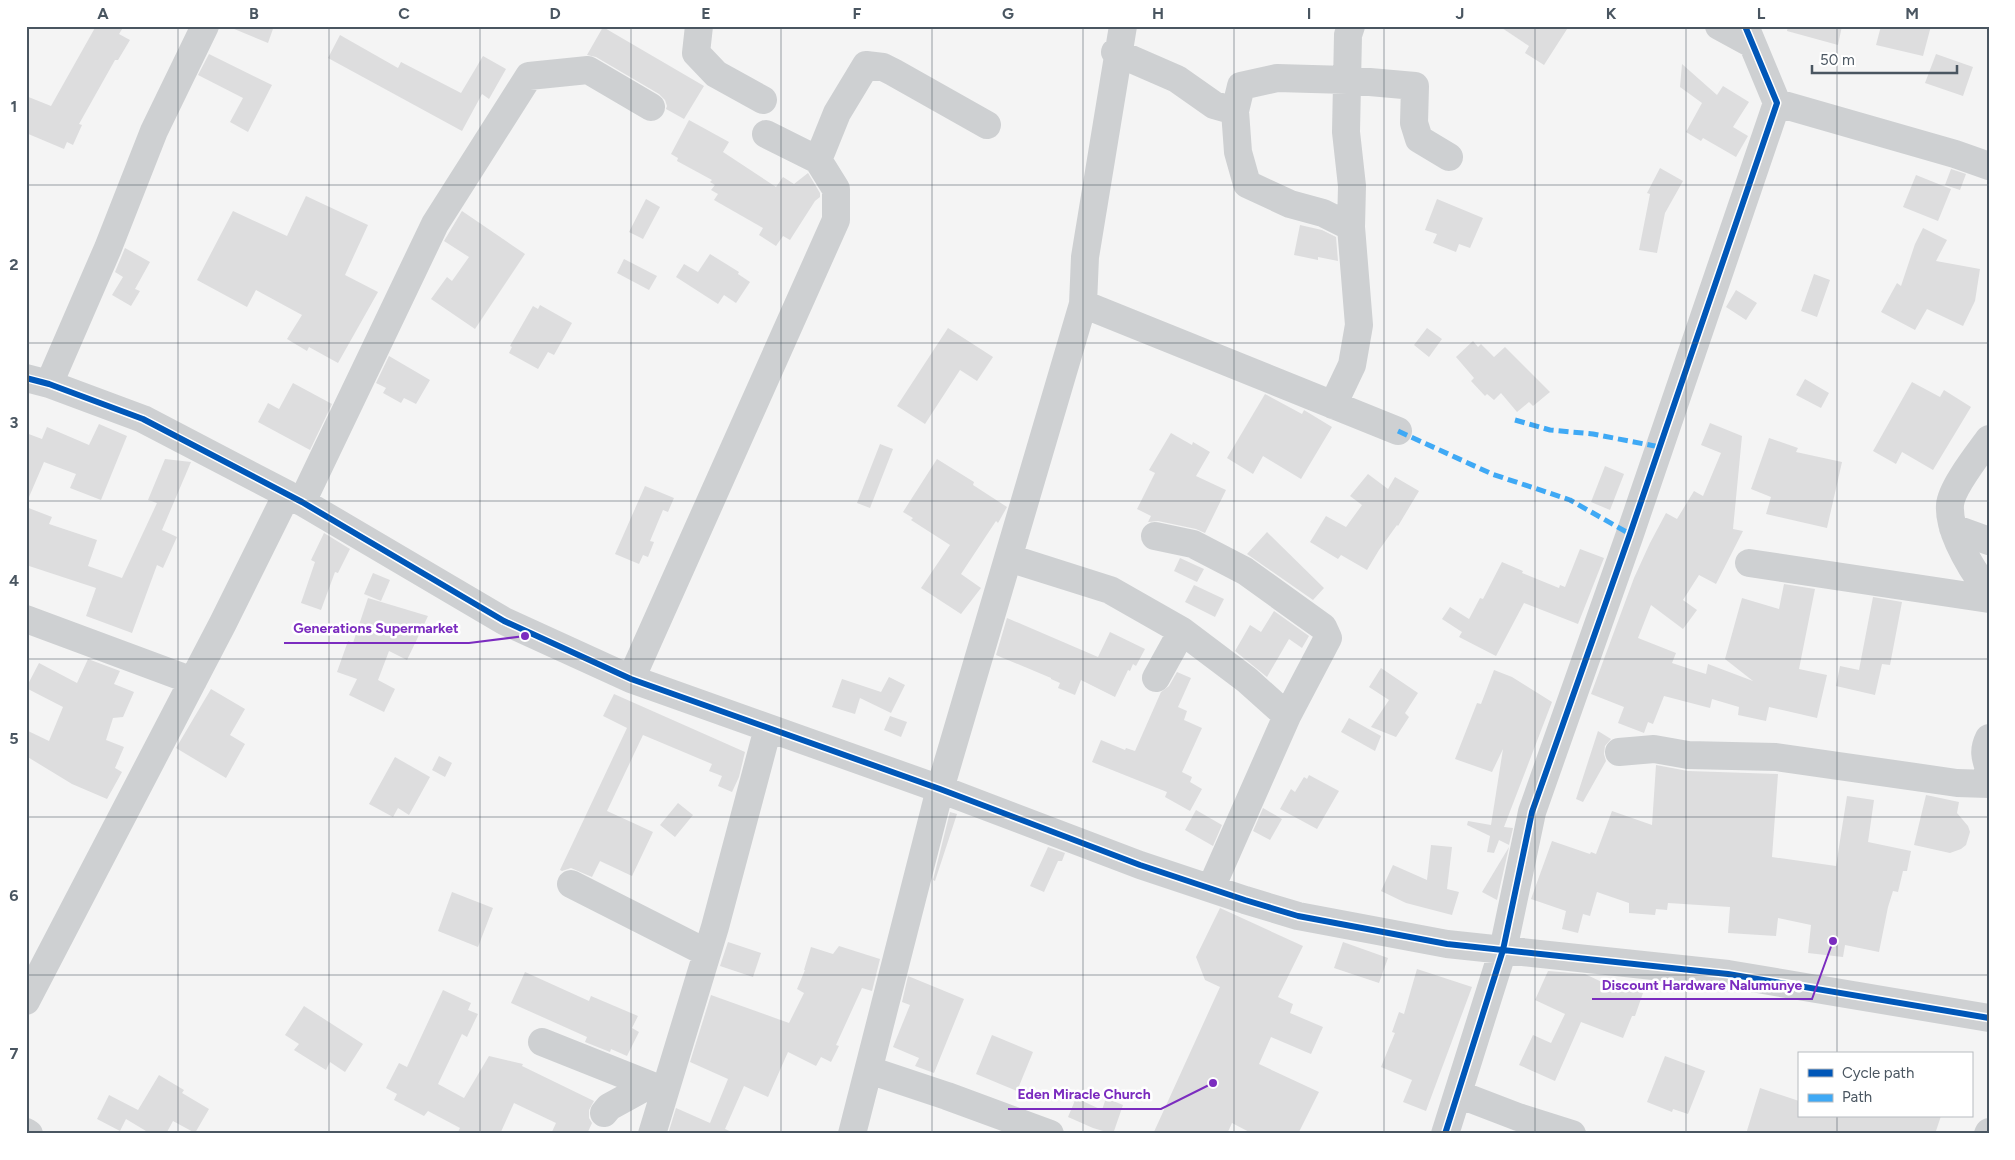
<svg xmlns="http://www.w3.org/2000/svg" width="2015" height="1160" font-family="Figtree,sans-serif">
<rect width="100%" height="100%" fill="#f4f4f4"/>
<path fill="#ddddde" d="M96 26H124L119 34 130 40 118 60H115L79 124 82 125 73 145 67 142 64 149 26 133V96L51 106Z
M227 26H274L268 43Z
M1499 26H1569L1544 65 1525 53 1529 46Z
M1788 26H1842L1838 45 1787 31Z
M1881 26H1931L1923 56 1876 45Z
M603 27 704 86 684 119 666 109 667 106 665 100 659 94 596 57 587 55Z
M340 35 398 68 401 62 461 93 483 56 506 69 489 99 482 94 462 131 328 58Z
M209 54 272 85 248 132 230 122 243 98 198 75Z
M1936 54 1973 67 1963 96 1925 83Z
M1682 64 1717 95 1723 86 1749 102 1733 127 1748 136 1736 157 1703 138 1701 141 1686 132 1702 103 1680 87Z
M689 120 729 142 723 152 776 187 783 177 794 184 808 173 820 193V197L815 201 790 240 783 236 776 246 759 235 763 228 714 200 718 194 711 190 715 185 710 182 712 180 677 161 678 158 671 154Z
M1660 168 1683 181 1665 213 1657 253 1639 250 1650 194 1647 193Z
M1951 169 1966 174 1960 190 1945 185Z
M1916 175 1951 189 1938 221 1903 207Z
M306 196 368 225 345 275 378 292 338 363 309 347 307 351 287 339 302 315 256 290 247 307 197 280 233 211 287 236Z
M646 199 660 207 643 239 629 232Z
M1437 199 1483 218 1470 248 1459 244 1456 252 1433 243 1437 234 1425 230Z
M462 211 525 254 475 329 431 299 447 277 452 281 469 257 444 241Z
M1300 225 1322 230 1336 237 1338 261 1318 257V260L1294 255Z
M1923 228 1947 240 1936 261 1980 269 1975 301 1963 326 1927 309 1915 330 1881 312 1897 283 1901 286 1915 244Z
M125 248 150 262 135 289 140 291 131 306 112 295 123 277 115 272Z
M710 254 739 272 738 274 750 282 736 303 724 295 718 304 676 277 684 264 698 272Z
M624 259 657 276 649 290 617 273Z
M1814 274 1830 280 1817 317 1801 311Z
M1736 290 1757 303 1746 320 1726 307Z
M540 305 572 323 554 355 548 352 538 369 509 353 512 347 510 346 533 306 538 309Z
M948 328 993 357 977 381 960 370 925 424 897 406Z
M1427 328 1442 339 1429 357 1414 345Z
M1473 341 1478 347 1481 344 1494 357 1505 347 1550 392 1533 406 1529 402 1517 412 1501 393 1494 400 1487 394 1485 396 1471 381 1474 378 1456 357Z
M389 356 430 380 416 404 404 398 401 403 383 393 386 388 376 383Z
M1805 379 1829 393 1821 408 1796 395Z
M1912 382 1940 397 1944 390 1971 407 1933 470 1902 452 1896 464 1873 451Z
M293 383 332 404 310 450 258 422 268 403 279 409Z
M1265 394 1302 414 1304 410 1332 427 1301 479 1263 456 1253 474 1227 458Z
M1710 423 1742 436 1733 529 1743 531 1716 584 1699 575 1683 600 1697 610 1683 629 1651 605 1638 638 1676 653 1672 663 1690 669 1706 674 1708 664 1753 681 1725 659 1742 598 1779 609 1784 584 1815 589 1799 669 1827 675 1817 718 1769 707 1766 721 1738 715 1739 707 1712 699 1710 708 1664 696 1653 724 1648 722 1644 733 1618 723 1624 707 1591 694 1634 578 1650 543 1666 513 1677 519 1694 491 1703 496 1721 453 1701 445Z
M99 424 127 436 101 500 70 488 76 474 44 462 26 504V433L42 439 47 427 89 445Z
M1171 433 1192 445 1193 442 1210 452 1196 476 1226 490 1205 533 1196 529 1158 521 1148 522 1151 516 1137 509 1155 473 1149 470Z
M1769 438 1798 448 1796 452 1842 462 1827 528 1766 514 1771 497 1751 489Z
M880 444 893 449 870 508 857 503Z
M165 459 191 462 162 530 177 537 163 568 157 565 132 633 86 616 96 588 26 565V507L52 517 49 524 97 540 88 566 122 578 157 503 148 500Z
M937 459 974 482 973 485 1007 507 998 523 996 521 961 574 981 588 961 614 921 588 950 545 911 520 913 518 903 512Z
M1605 466 1624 474 1610 510 1591 502Z
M1368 474 1388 489 1395 477 1419 491 1398 526 1397 525 1379 550 1367 570 1341 555 1338 559 1310 542 1326 516 1346 527 1362 505 1350 496Z
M645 486 674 498 668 512 663 510 650 541 654 542 648 557 643 555 639 564 615 554Z
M1267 532 1324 588 1313 600 1247 554Z
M324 533 350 549 338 573 335 572 321 610 301 603 315 562 311 560Z
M1580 549 1604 558 1578 624 1524 603 1496 656 1459 637 1462 632 1442 619 1450 607 1469 619 1480 598 1483 599 1502 562 1523 571 1522 573 1559 588 1560 585 1565 587Z
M1180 558 1204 569 1197 582 1174 571Z
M373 573 390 580 381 601 364 594Z
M1194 585 1224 599 1215 617 1185 602Z
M1873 597 1902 602 1890 665 1882 664 1875 695 1836 686 1840 666 1859 670Z
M368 598 428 616 407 660 389 651 378 680 395 689 384 712 349 695 357 679 337 672 348 641 353 643Z
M1274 611 1309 636 1302 648 1289 639 1267 677 1235 651 1250 625 1261 632Z
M1007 618 1098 657 1110 632 1145 649 1136 666 1133 664 1130 671 1128 670 1115 697 1081 680 1075 695 1058 688 1060 683 1051 679V678L996 655Z
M88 659 120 671 114 684 134 692 123 717 113 718 106 740 124 747 115 768 122 772 107 799 72 784 26 756V730L49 741 63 707 26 688 39 663 77 683Z
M1381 668 1418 693 1405 713 1409 717 1396 737 1371 727 1389 700 1369 687Z
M1494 670 1512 677 1552 702 1504 827 1513 828 1509 845 1499 840 1494 853 1487 852 1490 836 1467 825 1468 821 1491 825 1503 749 1492 772 1455 759 1477 703 1481 704Z
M1177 672 1191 678 1178 707 1187 711 1184 720 1202 728 1182 772 1192 777 1190 782 1202 789 1190 811 1165 797 1167 792 1092 762 1101 740 1125 750 1126 748 1135 751 1161 692 1169 686Z
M889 677 905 685 891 713 860 698 855 714 832 707 842 679 881 692Z
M211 689 245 709 230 735 245 744 226 778 176 748Z
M614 694 745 752 739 777 732 792 718 786 722 776 709 771 712 764 643 735 607 811 653 832 632 876 600 861 592 877 571 868 562 871 560 870 627 728 603 716Z
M890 716 907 722 901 737 884 730Z
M1349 718 1381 736 1375 751 1341 732Z
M1598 731 1611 739 1605 746 1604 754 1606 761 1583 802 1576 799Z
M439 756 452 763 445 777 432 770Z
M395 757 430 777 409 815 398 808 393 817 369 804Z
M1656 765 1688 771 1778 774 1772 857 1836 866 1847 796 1874 800 1868 842 1911 851 1907 871H1903L1898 892 1893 891 1888 907 1879 952 1845 945 1843 957 1808 953 1811 925 1778 918 1776 936 1728 933 1730 907 1668 903 1667 910 1656 909 1655 915 1629 913V903L1597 892 1590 916 1583 914 1578 933 1562 929 1566 911 1531 899 1552 841 1590 854 1591 852 1596 854 1612 811 1652 825Z
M1309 775 1339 791 1317 829 1280 809 1291 789 1295 792 1304 777 1307 779Z
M1926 795 1959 802 1957 813 1968 826 1970 832 1966 845 1961 849 1950 853 1914 845Z
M678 803 693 815 675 837 660 825Z
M1263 808 1282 819 1270 840 1253 831Z
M1196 810 1222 825 1213 846 1185 830Z
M950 812 957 814 935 881 933 880Z
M1431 845 1452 847 1447 889 1459 892 1452 915 1406 903 1381 891 1393 865 1427 880Z
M1048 847 1065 853 1062 861H1058L1044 892 1030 886Z
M1509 847 1497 900 1482 892Z
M452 892 493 908 478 947 438 931Z
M1220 908 1303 946 1278 997 1293 1004 1290 1013 1323 1027 1311 1054 1271 1037 1259 1064 1319 1092 1298 1134H1253L1232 1123 1227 1134H1153L1220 987 1205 980 1196 957Z
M728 942 761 953 753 977 720 966Z
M1343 942 1388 958 1379 983 1334 968Z
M839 946 880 959 872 991 862 988 836 1045 839 1046 831 1062 821 1057 816 1066 788 1052 768 1097 744 1086 725 1129 736 1134H668L676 1108 710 1123 728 1079 690 1062 711 995 789 1023 804 993 797 989 805 970H804L811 947 833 954Z
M1417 969 1472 987 1426 1111 1403 1102 1412 1080 1381 1067 1395 1033 1392 1032 1399 1012 1404 1014Z
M1548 971 1585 974 1606 984 1608 980 1643 993 1635 1016H1632L1623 1038 1581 1022 1555 1081 1519 1065 1533 1035 1551 1043 1565 1014 1535 1000Z
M525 972 589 1001 591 996 638 1016 632 1028 639 1032 627 1056 611 1049 610 1052 585 1042 587 1037 511 1003Z
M908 976 964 999 934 1073 915 1066 919 1058 893 1047 910 1005 902 1002Z
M443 990 471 1003 468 1010 478 1014 467 1037 462 1034 438 1084 464 1098 489 1056 523 1064 522 1066 594 1101 589 1110V1118L592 1123 587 1134H551L556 1123 514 1103 500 1134H457L460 1128 428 1111 424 1116 394 1100 397 1094 386 1088 399 1063 407 1067Z
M304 1006 363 1044 345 1072 330 1062 326 1070 294 1050 299 1044 285 1035Z
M992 1035 1033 1052 1017 1091 976 1074Z
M1665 1056 1705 1071 1688 1114 1673 1109 1672 1112 1647 1102Z
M159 1075 184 1090 182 1093 209 1109 195 1133 173 1121 166 1134H151L126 1119 120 1131 97 1119 109 1095 138 1110Z
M1760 1088 1799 1101V1116H1941L1935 1134H1746Z
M1076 1098 1102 1110 1106 1098 1123 1105 1113 1134 1093 1128 1068 1117Z"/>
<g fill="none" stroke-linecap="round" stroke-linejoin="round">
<path stroke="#ced0d2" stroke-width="28" d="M699 26 696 53 716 74 763 100
M1719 26 1752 44
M1115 52 1177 79 1214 105 1235 111 1238 152 1247 184 1290 204 1323 213 1351 227
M1777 103 1955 154 1989 166
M1235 111 1241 86 1277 78 1347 80 1415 86 1414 123 1419 139 1449 157
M818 160 837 113 866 65 883 67 893 72 987 125
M1083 304 1398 431
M26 378 49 384 143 419 302 502 504 621 631 679 940 789 1140 865 1245 900 1298 916 1447 944 1728 974 1989 1018
M49 384 108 248 154 131 205 26
M1333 405 1352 365 1359 325 1351 227 1352 186 1346 132 1348 35 1351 26
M1989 439C1979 453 1951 488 1950 505 1948 533 1973 571 1989 593
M302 502 435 224 529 76 588 70 651 107
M1953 528 1989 541
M1155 536 1193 544 1245 571 1323 627 1328 638 1287 716 1211 888
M1009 558 1110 590 1182 631 1247 680 1287 716
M1749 563 1989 599
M26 619 193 681
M1156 678 1182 631
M631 679 836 220V189L818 160 766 134
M1989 738C1983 750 1985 757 1989 769
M1619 752 1654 749 1688 755 1776 757 1957 783 1989 784
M571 884 707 953
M26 1001 223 623 287 494
M542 1042 665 1091
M869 1070 947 1096 1050 1134
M1458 1094 1518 1117 1572 1134
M604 1113 609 1107 649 1085
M26 1132 29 1134
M652 1134 715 927 768 728
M852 1134 940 789 1083 304 1085 257 1123 26
M1445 1134 1503 950 1532 812 1630 534 1777 103 1745 26
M1988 1134 1989 1132"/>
<path stroke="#3fa9f5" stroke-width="5" stroke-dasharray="10 5" stroke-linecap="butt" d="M1515 420 1550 430 1593 434 1660 447
M1398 431 1492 474 1570 500 1630 534"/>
<defs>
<path id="cycleway" d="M26 378 49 384 143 419 302 502 504 621 631 679 940 789 1140 865 1245 900 1298 916 1447 944 1728 974 1989 1018
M1445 1134 1503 950 1532 812 1630 534 1777 103 1745 26"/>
</defs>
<use href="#cycleway" stroke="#fff" stroke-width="9"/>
<use href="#cycleway" stroke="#0057b8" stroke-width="6"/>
</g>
<path fill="none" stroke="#4a5661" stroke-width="1" stroke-opacity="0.55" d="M178 26V1134M329 26V1134M480 26V1134M631 26V1134M781 26V1134M932 26V1134M1083 26V1134M1234 26V1134M1384 26V1134M1535 26V1134M1686 26V1134M1837 26V1054M26 185H1989M26 343H1989M26 501H1989M26 659H1989M26 817H1989M26 975H1989M1837 1116V1134"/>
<path fill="none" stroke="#7b2cbf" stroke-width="2" d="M525 636L469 643H284M1833 941L1812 999H1592M1213 1083L1161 1109H1008"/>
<g fill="#7b2cbf" stroke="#fff" stroke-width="2">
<circle cx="525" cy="636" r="5"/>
<circle cx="1833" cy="941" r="5"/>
<circle cx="1213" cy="1083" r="5"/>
</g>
<g font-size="14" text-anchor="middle" font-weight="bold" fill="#7b2cbf" stroke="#fff" stroke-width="5" stroke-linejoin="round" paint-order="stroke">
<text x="376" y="633">Generations Supermarket</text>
<text x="1702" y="990">Discount Hardware Nalumunye</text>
<text x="1084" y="1099">Eden Miracle Church</text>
</g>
<rect width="2015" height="1160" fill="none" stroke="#ffffff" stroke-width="55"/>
<rect x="1798" y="1052" width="175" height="65" fill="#ffffff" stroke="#b7bbc0"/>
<rect x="1808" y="1069" width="25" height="8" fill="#0057b8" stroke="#b7bbc0"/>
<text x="1842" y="1078" font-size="15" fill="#4a5661">Cycle path</text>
<rect x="1808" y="1094" width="25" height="8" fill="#3fa9f5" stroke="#b7bbc0"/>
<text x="1842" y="1102" font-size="15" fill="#4a5661">Path</text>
<path d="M1812 65v8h145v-8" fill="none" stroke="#4a5661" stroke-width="2.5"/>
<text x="1820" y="65" font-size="15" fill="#4a5661" stroke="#ffffff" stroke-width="4" paint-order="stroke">50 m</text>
<rect x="28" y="28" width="1960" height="1104" fill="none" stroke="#4a5661" stroke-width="2"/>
<g font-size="16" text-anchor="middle" font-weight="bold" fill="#4a5661">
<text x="103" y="19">A</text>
<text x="254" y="19">B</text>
<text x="404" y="19">C</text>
<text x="555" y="19">D</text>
<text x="706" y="19">E</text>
<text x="857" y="19">F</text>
<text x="1008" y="19">G</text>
<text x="1158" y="19">H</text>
<text x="1309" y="19">I</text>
<text x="1460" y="19">J</text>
<text x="1611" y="19">K</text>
<text x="1761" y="19">L</text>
<text x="1912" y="19">M</text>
<text x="14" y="112">1</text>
<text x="14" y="270">2</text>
<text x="14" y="428">3</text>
<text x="14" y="586">4</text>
<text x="14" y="744">5</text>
<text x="14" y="901">6</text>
<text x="14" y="1059">7</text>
</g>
</svg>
